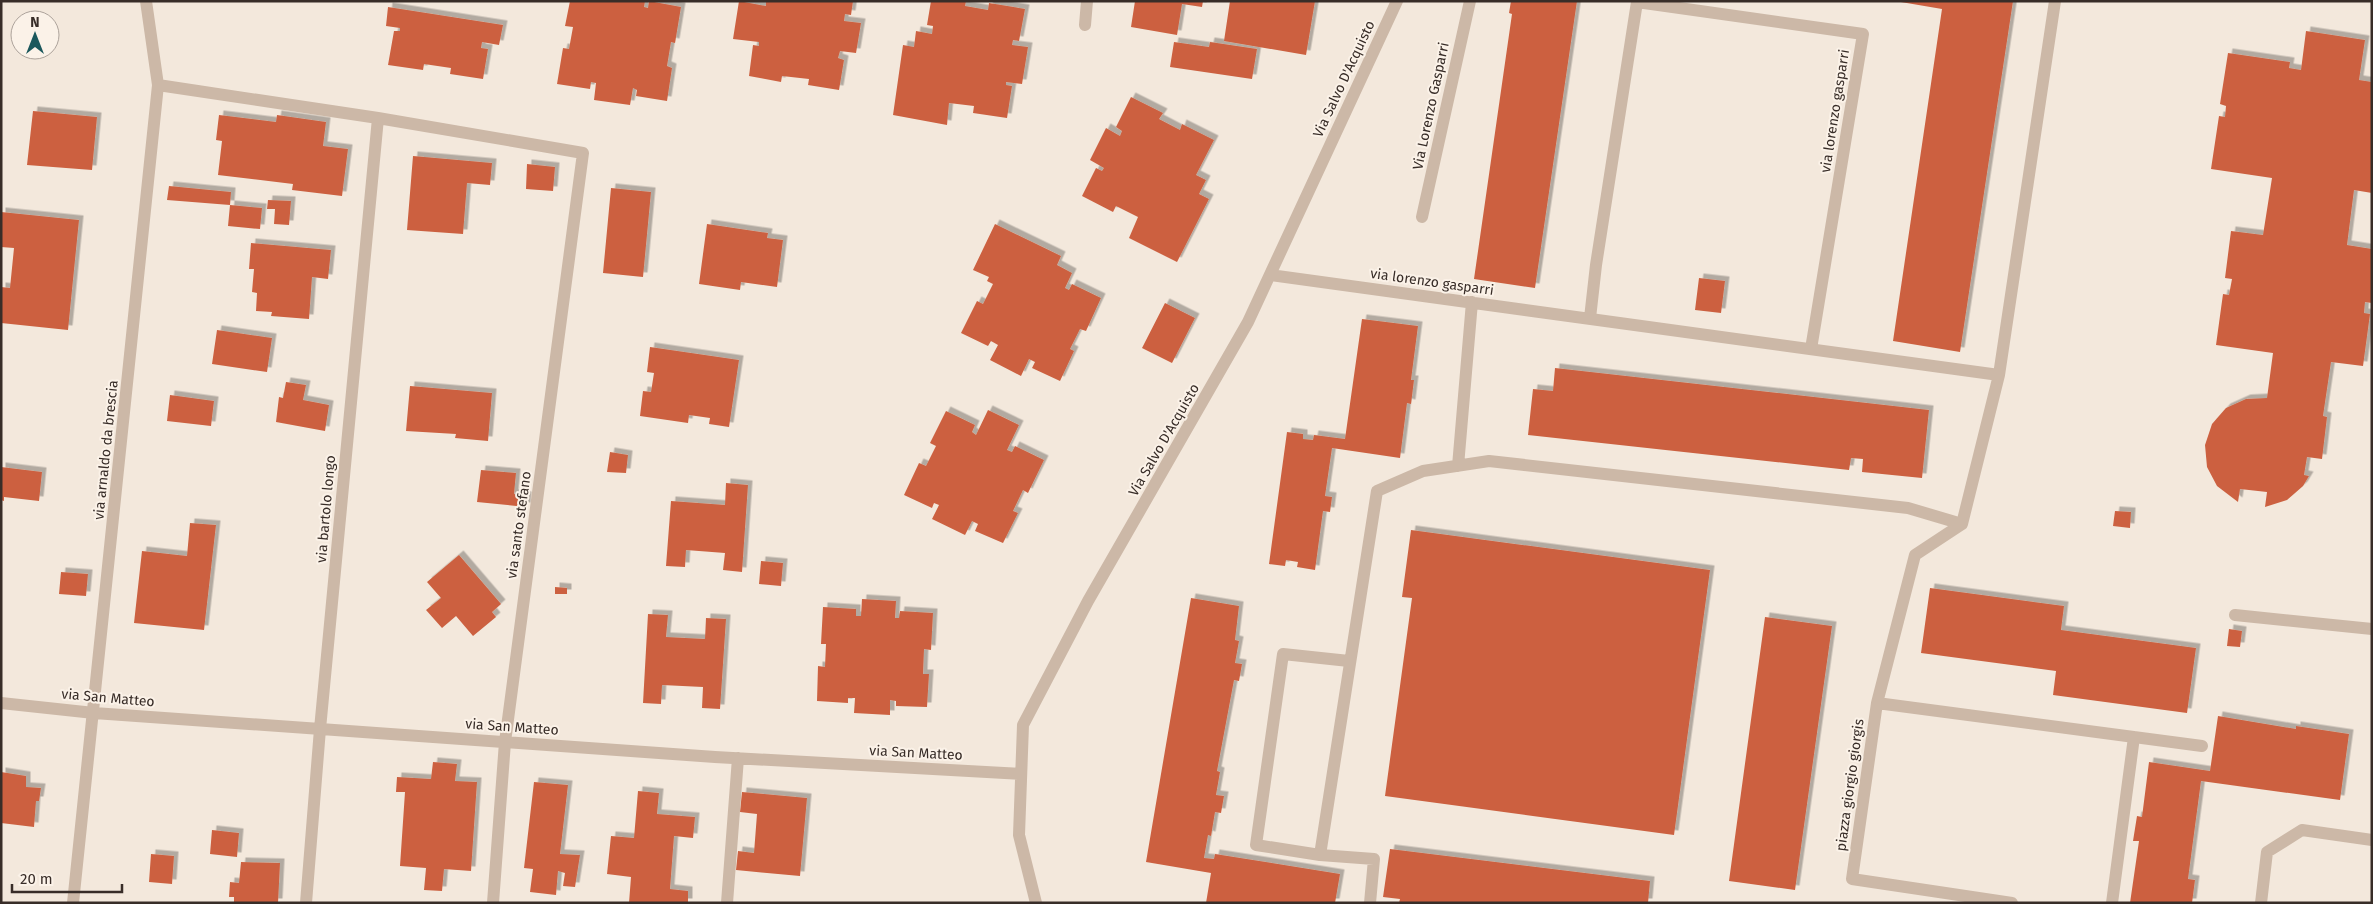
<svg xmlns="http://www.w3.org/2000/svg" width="2373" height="904" font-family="'Fira Sans',sans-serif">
<defs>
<filter id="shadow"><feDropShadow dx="4.5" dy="-4.5" stdDeviation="0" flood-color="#0004"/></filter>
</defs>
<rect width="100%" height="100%" fill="#f3e8dc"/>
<path fill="#cc6140" filter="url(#shadow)" d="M570 1H645L644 7 648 8 649 1 681 7 675 43 671 42 667 66 672 68 667 101 636 96 637 90 633 88 630 105 594 100 596 83 591 82 590 89 557 84 563 48 569 49 573 27 565 26Z
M739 1 766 6V1H853L851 15 845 14 844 21 861 23 856 53 840 51 838 58 844 60 839 90 808 85 809 79 782 76 781 82 749 76 753 45 759 46V42L733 39Z
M931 1H966L965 6 988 10 989 3 1025 9 1019 41 1013 40 1012 45 1028 47 1022 84 1006 82V85L1012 86 1007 118 973 113 974 106 949 103 947 125 893 115 903 45 914 47 916 31 932 34 933 26 927 25Z
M1135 1H1203L1202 7 1182 4 1177 35 1131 27Z
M1230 1H1315L1306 55 1224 41Z
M1511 1H1577L1535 288 1474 279 1512 14 1509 13Z
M1895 1H2013L1960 352 1893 341 1942 9Z
M388 7 503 25 499 45 482 42 481 48 488 49 483 79 450 74 451 68 424 64 423 70 388 65 394 31H400V28L386 26Z
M2306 31 2365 40 2359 80 2372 82V193L2354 190 2347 245 2372 249V303L2365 302 2364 313 2370 314 2363 366 2331 362 2323 416 2327 417 2322 459 2307 457 2304 475 2309 476 2303 486 2287 500 2265 507 2267 492 2240 489 2238 502 2217 486 2207 467 2205 445 2212 424 2226 408 2246 399 2267 398 2273 353 2216 345 2223 294 2229 295 2232 279 2225 278 2231 231 2263 235 2272 178 2211 169 2219 116 2225 117 2226 106 2220 104 2228 53 2290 62 2289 68 2301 70Z
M1174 42 1209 47 1210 42 1257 49 1252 79 1170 67Z
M1131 97 1163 113 1159 119 1180 130 1182 124 1214 140 1196 175 1206 180 1199 194 1209 199 1177 262 1129 238 1138 217 1116 206 1113 212 1082 196 1096 168 1102 171 1104 168 1090 160 1106 128 1120 136 1122 131 1116 127Z
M33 111 97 117 92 170 27 165Z
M219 115 276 122 277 115 326 122 323 146 348 149 342 196 292 190 293 184 218 175 222 141 216 140Z
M413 156 492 163 490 185 467 183 463 234 407 230Z
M527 164 555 167 553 191 526 189Z
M169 186 231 192 230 205 167 200Z
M611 188 651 192 643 277 603 273Z
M268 200 291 201 289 225 274 224 275 209H267Z
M230 205 262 208 260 229 228 226Z
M1 212 79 220 68 330 1 323V287L10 288 14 248 1 247Z
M707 224 768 233 767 238 783 240 777 287 741 282 740 290 699 284Z
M995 224 1061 256 1057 265 1072 273 1065 288 1069 290 1072 284 1101 298 1086 331 1080 329 1070 349 1074 351 1060 381 1032 368 1035 362 1029 359 1021 376 990 360 998 345 991 341 988 346 961 333 977 301 983 304 993 284 987 281 989 277 973 270Z
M251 243 331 250 328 279 312 277 309 319 271 316 272 312 256 311 257 293 252 292 254 269H249Z
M1699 278 1725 281 1721 313 1695 310Z
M1165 303 1195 318 1172 363 1142 348Z
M1362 319 1418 326 1411 380H1414L1411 404 1407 403 1400 458 1332 448 1325 496 1332 497 1330 512 1323 511 1315 570 1297 567 1298 562 1286 560 1285 566 1269 564 1287 432 1303 434V439L1313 440 1314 435 1345 439Z
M217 330 272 338 267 372 212 364Z
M650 347 739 360 729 427 709 424 710 418 689 415 688 423 640 416 643 391 651 392 654 373 647 372Z
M1555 368 1929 410 1922 478 1862 472 1863 459 1851 458 1849 470 1528 435 1533 389 1553 391Z
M286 382 306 385 303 400 329 405 325 431 276 422 279 397 283 398Z
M410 386 492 393 488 441 455 438 456 434 406 431Z
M170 395 214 401 211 426 167 421Z
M988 410 1019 425 1007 450 1012 452 1015 446 1044 460 1028 493 1023 490 1013 511 1018 513 1003 543 975 531 978 524 972 521 965 535 932 519 939 505 934 503 932 508 904 495 919 463 926 466 936 446 930 443 946 411 975 425 972 432 976 435Z
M610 452 628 455 626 473 607 472Z
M1 467 42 472 39 501 4 497V501L1 500Z
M481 470 516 473 514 494 527 496 526 507 477 502Z
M726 483 748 485 742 572 723 570 725 553 686 550 685 567 666 566 671 501 725 505Z
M2115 511 2131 512 2130 528 2113 526Z
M190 523 216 525 204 630 134 623 142 551 187 556Z
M1411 530 1710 570 1674 835 1385 796 1412 598 1402 597Z
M459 555 501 604 492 612 496 617 473 636 456 616 442 628 426 610 441 598 427 582Z
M761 561 783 563 781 586 759 584Z
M61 572 88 574 86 596 59 594Z
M555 587 567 588V594H555Z
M1930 588 2064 606 2061 630 2196 648 2187 713 2053 695 2056 671 1921 653Z
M1191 598 1239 606 1235 640 1239 641 1235 663 1242 664 1239 681 1234 680 1217 771 1220 772 1216 795 1224 796 1221 813 1215 812 1211 836 1208 835 1204 858 1214 859 1215 854 1340 874 1335 903H1206L1211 873 1146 862Z
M862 599 896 601 895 618H899L900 611 933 613 931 650 924 649 923 674H929L927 707 896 706V701L890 700V715L854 713 855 698H848V703L817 701 818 666 825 667 826 644H821L823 607 856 609V616H861Z
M648 614 668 615 666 637 705 639 706 618 726 619 720 709 702 708 703 687 662 685 661 704 643 703Z
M1765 617 1832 626 1795 890 1729 881Z
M2229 629 2242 631 2240 647 2227 646Z
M2218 716 2296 729V726L2349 734 2340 800 2201 781 2188 879 2195 880 2192 903H2130L2139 841H2133L2137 816 2142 817 2149 762 2210 771Z
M433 762 457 764 455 781 477 782 471 871 444 869 442 891 424 890 426 868 400 866 405 792H396L397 777 431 779Z
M1 772 26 776V787L41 788 39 801H36L34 827 1 823Z
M534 782 568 785 560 854 580 855 575 887 563 886 565 873 558 871 556 895 530 892 533 869 524 868Z
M638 791 659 793 657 814 695 817 693 838 674 836 670 889 688 891V903H629L631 877 607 874 611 836 634 838Z
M742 792 807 798 800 876 736 870 738 851 754 853 757 814 740 812Z
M212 830 239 833 237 857 210 854Z
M1390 849 1650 881 1648 903H1399L1400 899 1383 897Z
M151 854 174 856 172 884 149 882Z
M241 862 280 863 278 903H234V897H229L230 882 239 883Z"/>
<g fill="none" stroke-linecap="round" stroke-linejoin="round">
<path stroke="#ccb8a7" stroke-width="12" d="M1085 25 1087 1
M158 85 378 118 583 153 505 742 493 903
M1422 217 1470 1
M1270 275 1999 375
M1590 318 1596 265 1637 2 1863 34 1811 349
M1458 466 1472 302
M1962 524 1999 375 2055 1
M2235 615 2372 629
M1349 661 1283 654 1256 845 1320 855 1374 859 1370 903
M1 703 94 713 715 757 1021 774
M1877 703 1915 555 1962 524
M1320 855 1377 491 1423 471 1489 461 1908 508 1962 524
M73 903 158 85 146 1
M306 903 320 729 378 118
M727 903 738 758
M1036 903 1019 835 1023 725 1088 601 1248 322 1397 1
M2012 903 1852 879 1877 703 2202 746
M2112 903 2134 737
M2261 903 2267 852 2302 830 2372 840"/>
</g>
<g text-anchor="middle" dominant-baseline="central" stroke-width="4" stroke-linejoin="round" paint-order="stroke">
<g font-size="14" fill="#382d28" stroke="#fbf2e8">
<text transform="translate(1344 79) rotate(-65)">Via Salvo D'Acquisto</text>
<text transform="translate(1431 106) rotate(-78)">Via Lorenzo Gasparri</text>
<text transform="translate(1835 111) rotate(-81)">via lorenzo gasparri</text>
<text transform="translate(1432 282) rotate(8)">via lorenzo gasparri</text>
<text transform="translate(1164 440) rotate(-60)">Via Salvo D'Acquisto</text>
<text transform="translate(106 450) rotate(-84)">via arnaldo da brescia</text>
<text transform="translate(326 509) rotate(-85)">via bartolo longo</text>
<text transform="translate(519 525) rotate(-82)">via santo stefano</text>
<text transform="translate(108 698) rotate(5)">via San Matteo</text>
<text transform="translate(512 727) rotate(4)">via San Matteo</text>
<text transform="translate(916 753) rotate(3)">via San Matteo</text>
<text transform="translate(1850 785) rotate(-82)">piazza giorgio giorgis</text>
</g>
</g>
<rect width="2373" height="904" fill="none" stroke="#382d28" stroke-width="5"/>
<g transform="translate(35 35)"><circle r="24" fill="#fbf2e8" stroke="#ada39b"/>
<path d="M0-4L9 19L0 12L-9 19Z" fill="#1b585c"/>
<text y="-8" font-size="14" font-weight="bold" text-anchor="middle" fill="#382d28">N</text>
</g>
<path d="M12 884v8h110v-8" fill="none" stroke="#382d28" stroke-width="2.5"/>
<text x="20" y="884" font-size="15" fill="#382d28" stroke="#fbf2e8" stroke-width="4" paint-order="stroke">20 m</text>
</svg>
